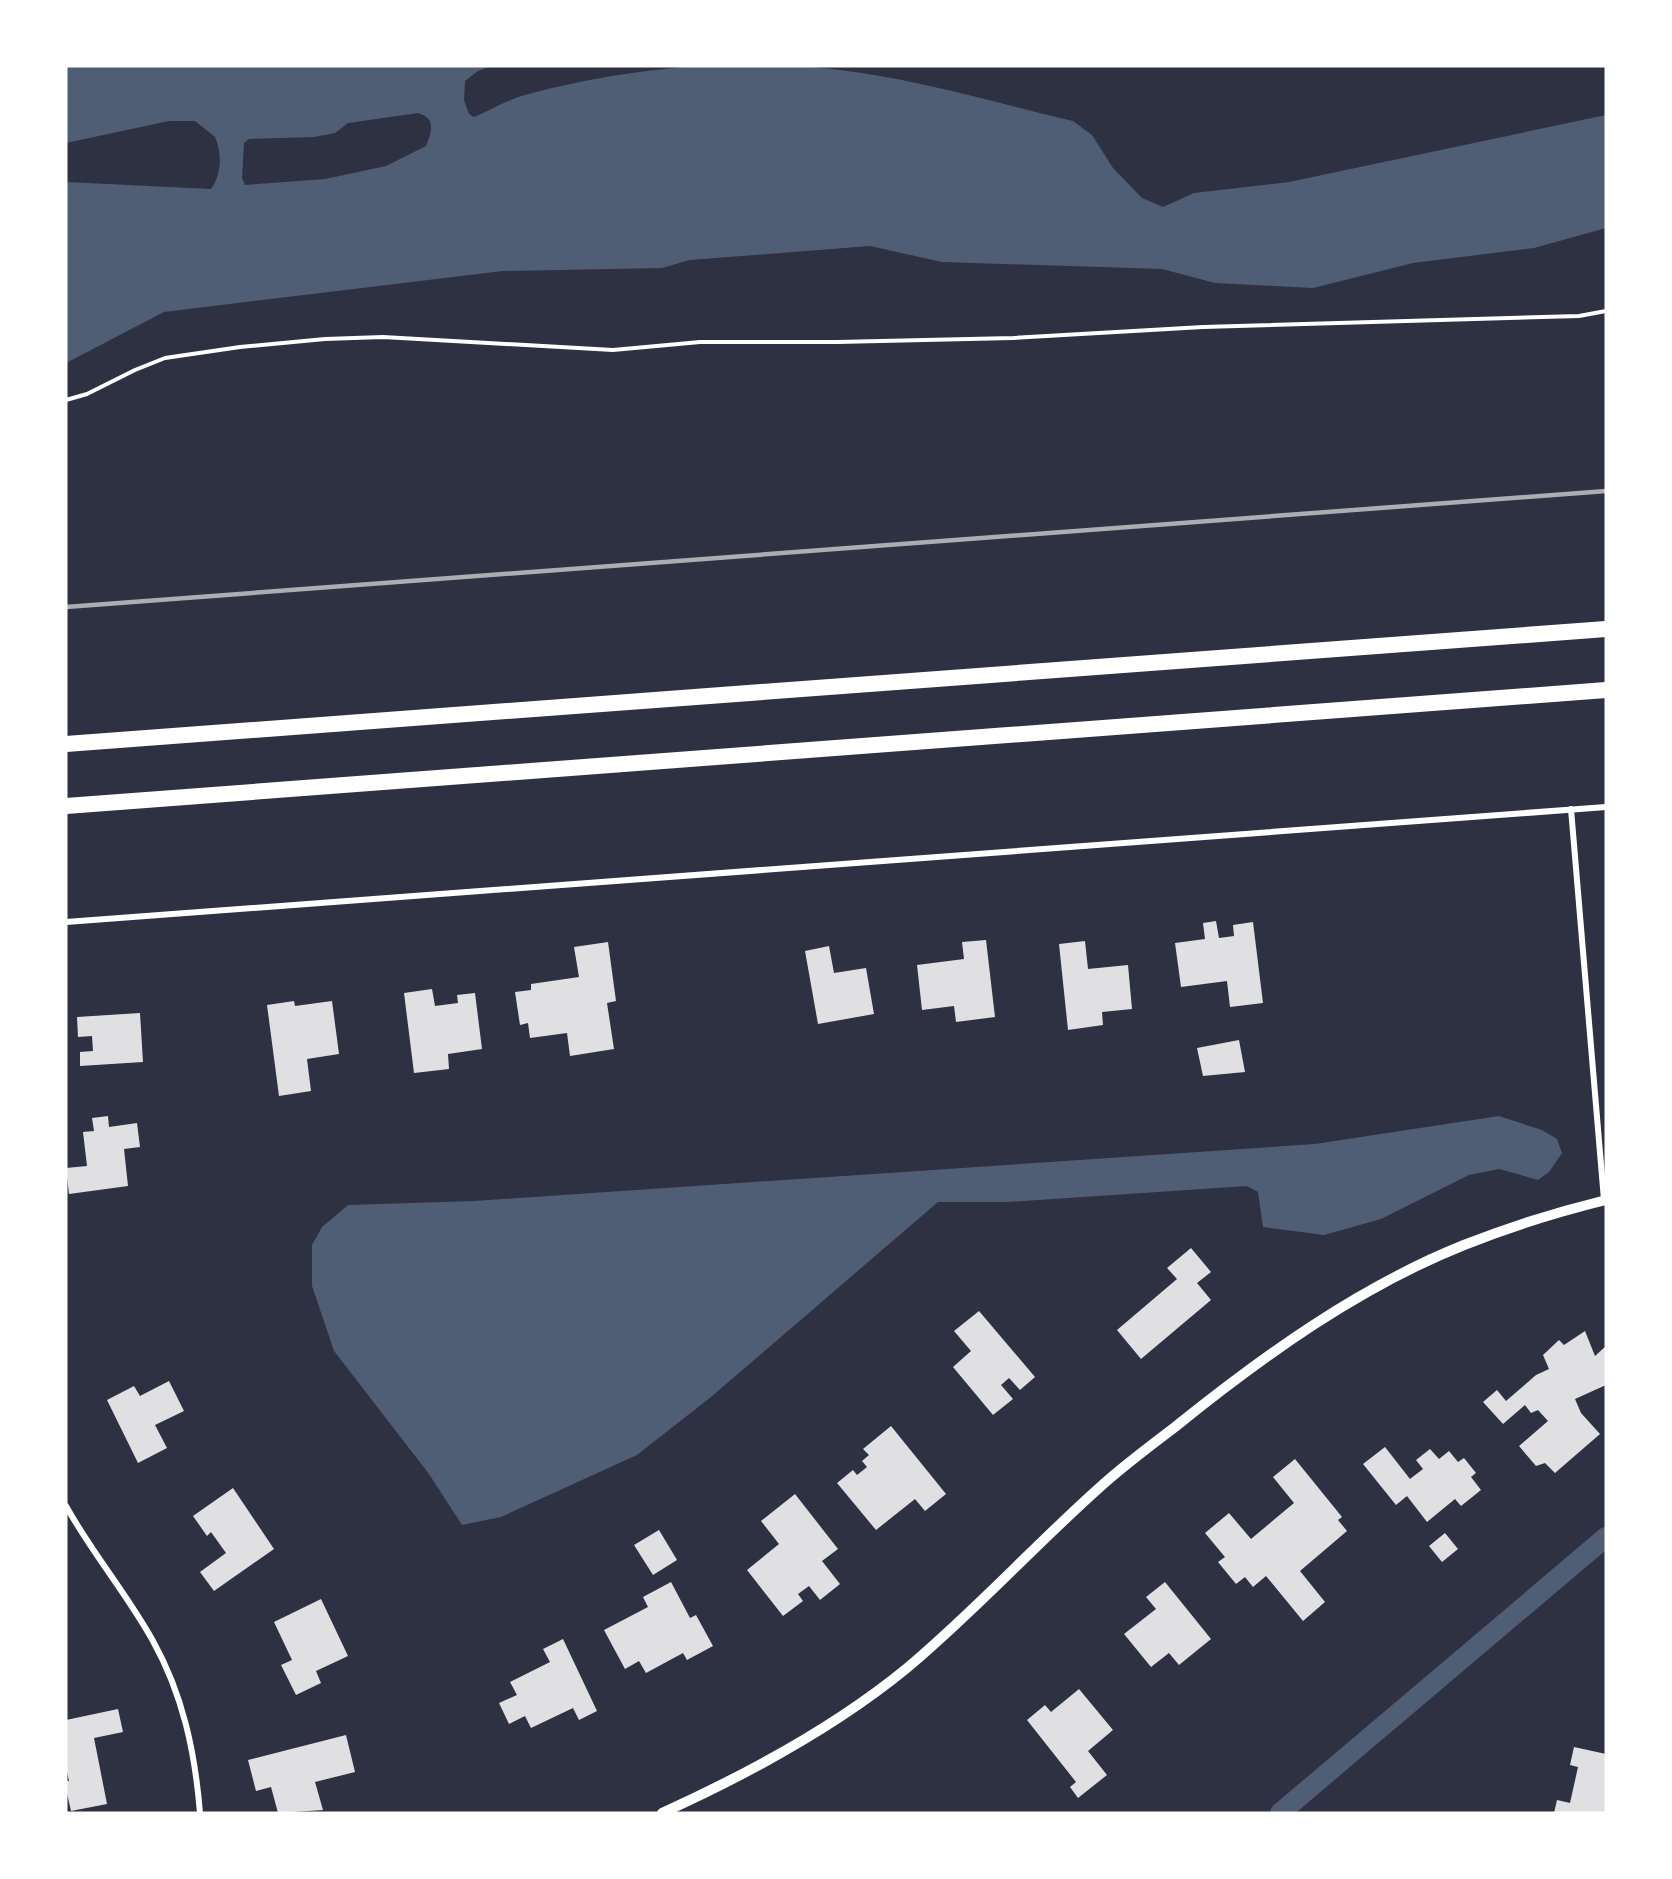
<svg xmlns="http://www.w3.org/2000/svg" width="1672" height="1879" font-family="Literata,serif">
<rect width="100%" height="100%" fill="#2d3142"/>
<path fill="#4f5d75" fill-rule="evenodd" d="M66 66H491L478 71 465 81 464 100 469 114 474 117C491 110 507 100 525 95 622 69 732 57 832 69 913 78 993 102 1073 121L1092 135 1113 168 1142 198 1163 207 1194 193 1289 182 1606 115V228L1534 248 1413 263 1313 288 1215 283 1162 269 942 262 870 246 690 260 662 268 503 271 164 312 66 363V182L211 189C222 174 222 153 215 137L195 121H169L66 143ZM418 113C436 118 432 132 426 146L386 166 325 179 245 185 242 178 244 143 249 139 314 137 335 133 348 123Z
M1499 1116 1542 1130 1557 1139 1562 1153 1549 1172 1538 1180 1499 1169 1469 1175 1381 1219 1324 1235 1263 1227 1258 1192 1247 1186 1008 1202H938L711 1397 637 1455 501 1517 462 1525 429 1474 334 1351 312 1286V1245L322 1227 348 1205 474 1201 1315 1144Z"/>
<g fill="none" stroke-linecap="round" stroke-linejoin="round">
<path stroke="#4f5d75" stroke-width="20" d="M1280 1813 1606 1537"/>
</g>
<path fill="#e0e0e3" d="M1216 921 1219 938 1234 936 1233 925 1253 922 1263 1003 1230 1007 1227 981 1181 987 1175 943 1205 939 1203 923Z
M986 940 995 1017 956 1022 954 1006 922 1010 917 965 964 959 962 942Z
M1085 941 1088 969 1128 965 1132 1009 1102 1012 1103 1025 1068 1030 1059 944Z
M608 942 616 1001 607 1003 614 1049 570 1056 567 1033 530 1038 528 1023 520 1025 515 992 531 990V984L579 977 574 947Z
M829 946 834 973 866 968 874 1014 818 1024 805 951Z
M432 989 435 1006 458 1003 457 995 475 993 482 1049 448 1054 449 1069 414 1073 404 993Z
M294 1001 295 1006 332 1001 339 1054 307 1059 311 1091 279 1096 267 1005Z
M140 1013 143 1062 80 1066V1052L93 1051 92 1036 78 1037 77 1017Z
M1239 1040 1245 1072 1203 1076 1197 1048Z
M108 1116 109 1127 137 1123 140 1147 124 1149 128 1186 69 1194 66 1168 87 1166 83 1132 94 1131 92 1118Z
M1191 1248 1211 1272 1197 1283 1211 1300 1141 1359 1117 1330 1177 1279 1167 1268Z
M979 1311 1035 1377 1020 1390 1009 1378 1001 1385 1013 1399 993 1415 953 1367 971 1351 954 1331Z
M1585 1331 1595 1356 1606 1346V1385L1575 1399 1581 1413 1600 1434 1555 1473 1545 1463 1536 1466 1519 1446 1548 1421 1538 1410 1531 1413 1525 1405 1503 1424 1483 1402 1497 1390 1506 1401 1536 1375 1549 1369 1543 1355 1559 1340 1564 1345Z
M169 1381 184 1411 155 1425 167 1448 138 1463 107 1400 134 1386 140 1396Z
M891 1426 946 1494 925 1511 915 1499 876 1530 837 1483 853 1470 857 1475 867 1467 862 1461 869 1455 863 1449Z
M1385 1447 1410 1479 1423 1469 1416 1460 1430 1449 1439 1459 1449 1451 1458 1462 1464 1458 1476 1473 1471 1477 1481 1490 1461 1506 1455 1499 1427 1522 1407 1496 1396 1505 1363 1464Z
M1295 1459 1342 1517 1338 1520 1347 1531 1300 1571 1325 1602 1303 1621 1266 1576 1253 1587 1245 1577 1236 1584 1218 1562 1225 1557 1205 1533 1229 1513 1251 1539 1294 1503 1273 1477Z
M233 1488 274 1549 214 1591 200 1572 226 1553 211 1532 207 1536 193 1516Z
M795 1494 838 1549 822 1561 840 1584 820 1600 809 1586 798 1594 803 1601 783 1616 747 1570 779 1544 761 1521Z
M659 1530 677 1560 653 1575 634 1545Z
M1445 1533 1458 1549 1442 1562 1429 1546Z
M671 1582 690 1618 696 1615 713 1646 687 1660 683 1653 646 1673 639 1661 625 1669 604 1630 648 1607 643 1597Z
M1165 1582 1211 1639 1179 1665 1169 1653 1151 1667 1124 1634 1156 1609 1146 1597Z
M321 1599 348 1656 316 1671 321 1683 296 1695 281 1665 292 1660 274 1622Z
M563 1639 597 1711 579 1720 573 1708 531 1728 525 1716 509 1724 499 1703 517 1695 510 1682 550 1662 543 1649Z
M1079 1689 1113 1730 1088 1751 1107 1775 1078 1798 1070 1787 1076 1782 1027 1720 1045 1705 1051 1712Z
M118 1709 123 1732 94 1738 107 1804 71 1811 66 1789V1781H69L66 1767V1720Z
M346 1735 355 1772 315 1782 323 1810 278 1813 271 1787 256 1791 248 1760Z
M1574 1747 1606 1754V1813H1554L1557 1800 1570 1803 1578 1767 1570 1765Z"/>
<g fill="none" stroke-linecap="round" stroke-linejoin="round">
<path stroke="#fff" stroke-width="4" d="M66 400 87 394 135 370 165 358 240 347 325 339 383 337 613 350 700 342H837L1013 338 1203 327 1579 316 1606 311"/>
<path stroke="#fff" stroke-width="6" d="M1571 809 1604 1200
M66 922 1606 807
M66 1506C92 1553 127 1594 153 1641 183 1695 195 1752 200 1813"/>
<path stroke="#fff" stroke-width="10" d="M662 1813C748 1774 834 1728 907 1668 974 1612 1034 1546 1099 1488 1123 1466 1149 1447 1175 1427 1263 1356 1359 1287 1464 1245 1507 1228 1561 1211 1606 1200"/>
<path stroke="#fff" stroke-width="16" d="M66 744 1606 629
M66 806 1606 690"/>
<path stroke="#abadb3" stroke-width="4.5" d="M66 607 1606 491"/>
</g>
<rect width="1672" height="1879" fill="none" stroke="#ffffff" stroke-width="135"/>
</svg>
